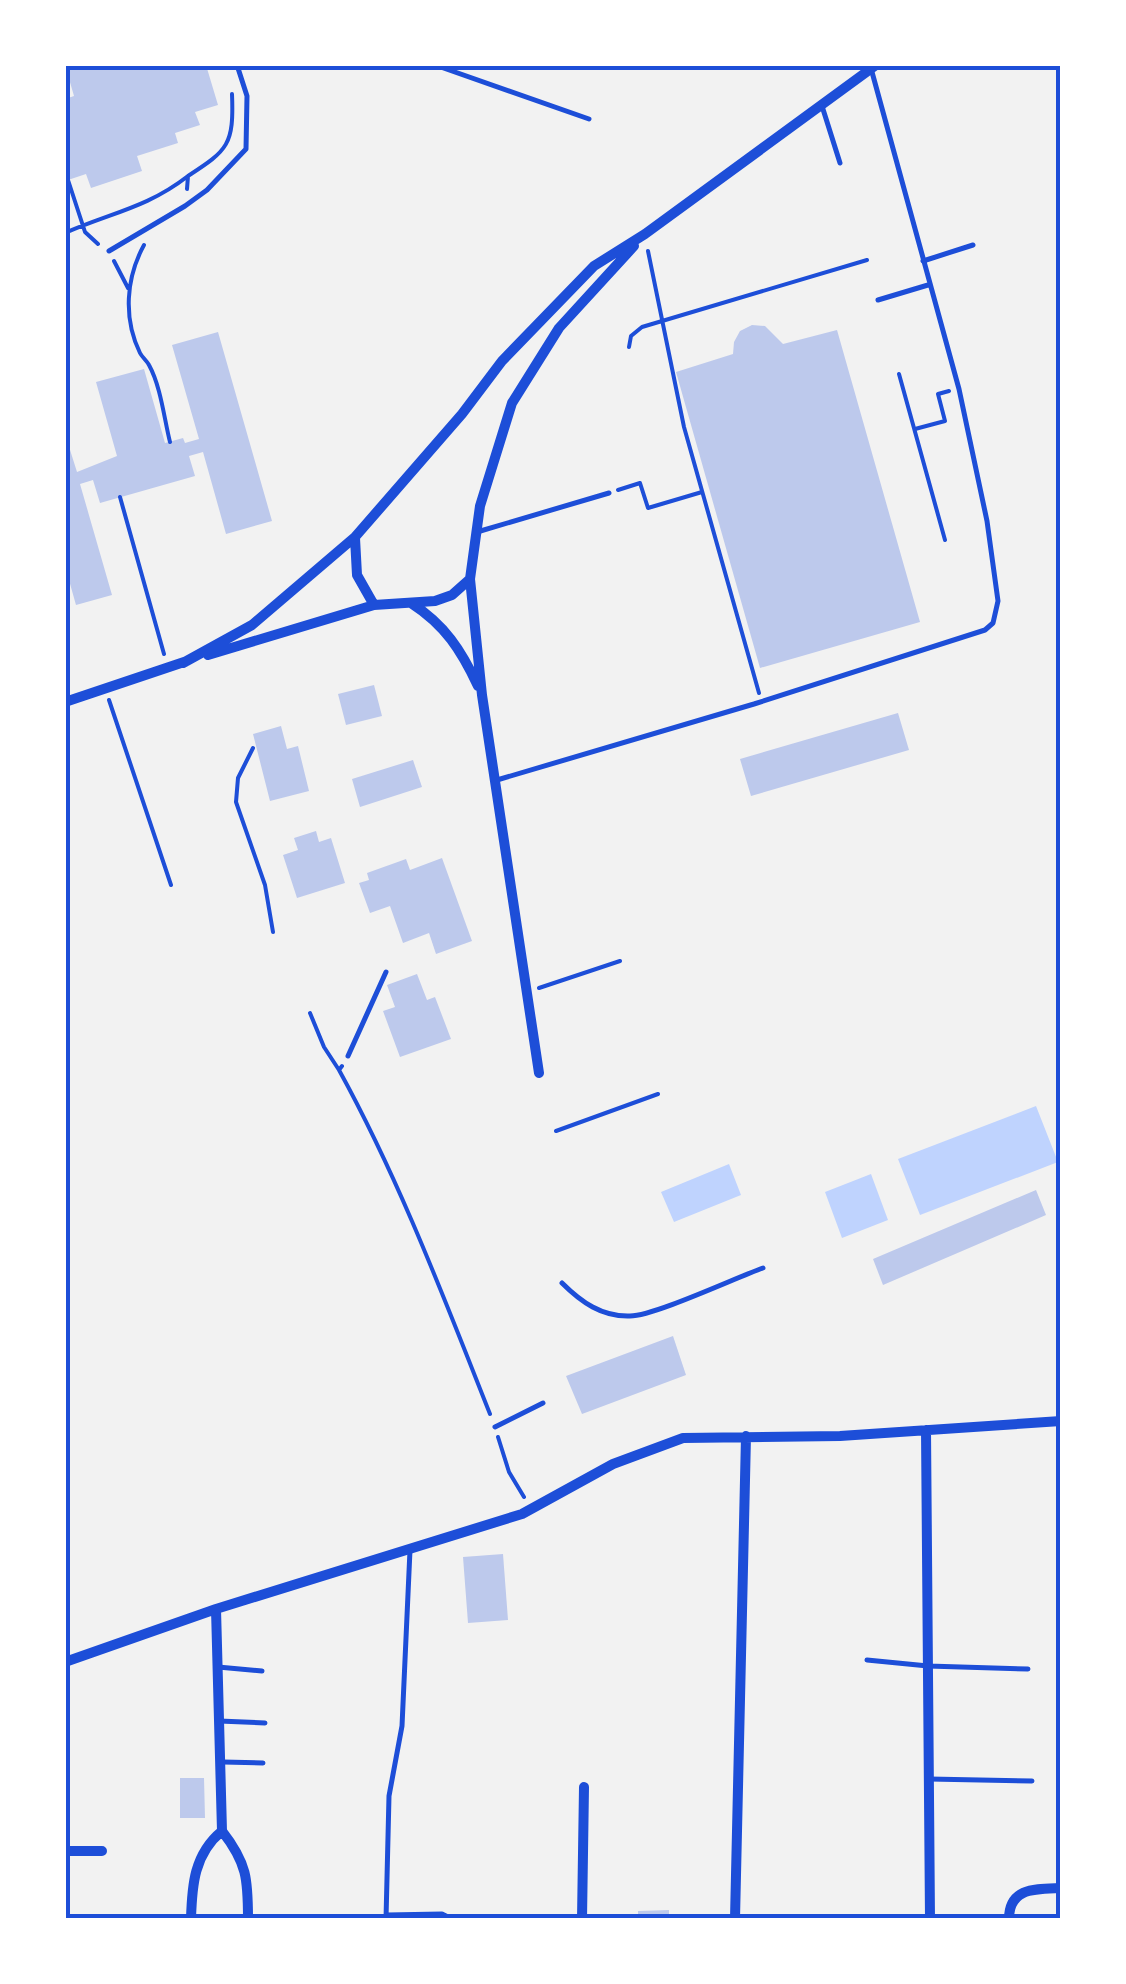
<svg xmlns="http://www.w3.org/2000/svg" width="1126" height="1984" font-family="'PT Sans Narrow',sans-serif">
<rect width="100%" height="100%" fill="#f2f2f2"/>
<path fill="#bfd3fe" d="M1036 1106 1058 1162 920 1215 898 1159Z
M729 1164 741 1195 674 1222 661 1192Z
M871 1174 888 1220 842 1238 825 1192Z"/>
<path fill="#bdc9ec" d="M65 65H156L157 70 173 65H206L218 105 195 112 200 125 175 133 178 143 137 156 142 171 91 188 86 174 65 181V99L74 96Z
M752 325 765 326 783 344 837 330 920 622 760 668 676 372 733 354 734 342 740 331Z
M218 332 272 521 226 534 203 452 189 456 195 476 100 503 93 480 80 484 112 595 76 605 65 566V434L77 472 117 456 96 382 144 369 165 443 183 438 185 443 199 439 172 345Z
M374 685 382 716 346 725 338 694Z
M898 713 909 750 751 796 740 759Z
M281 726 287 749 298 746 309 791 270 801 253 734Z
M413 760 422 787 360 807 352 779Z
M316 831 319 842 331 838 345 883 297 898 283 855 298 850 294 838Z
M442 858 472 941 436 954 429 933 403 943 390 906 370 913 359 883 369 880 367 873 406 859 410 870Z
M417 974 427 1000 435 997 451 1039 400 1057 383 1011 395 1007 387 985Z
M1036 1190 1046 1215 883 1285 873 1259Z
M673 1336 686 1375 582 1414 566 1376Z
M503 1554 508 1620 468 1623 463 1557Z
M180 1778H204L205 1818H180Z
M669 1910V1919H638V1911Z"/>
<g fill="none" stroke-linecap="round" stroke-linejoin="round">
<path stroke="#1d4ed8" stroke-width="4" d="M68 180 85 232 98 244
M187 189 188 176C228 150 234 145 232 94
M65 233C110 213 147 208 188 176
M144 245C126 278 123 318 140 353 142 357 147 361 149 365 161 387 164 418 170 442
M648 251 684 427 759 693
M114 261 128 288
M629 347 631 336 642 327 867 260
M899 374 945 540
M915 429 945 421 938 394 949 391
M618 490 640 483 648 508 702 492
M120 497 164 654
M109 700 171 885
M253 748 238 778 236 802 265 885 273 932
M539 988 620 961
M310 1013 324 1047 339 1070
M342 1066 339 1070C399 1179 444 1298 490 1414
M556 1131 658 1094
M498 1437 509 1472 524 1497"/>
<path stroke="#1d4ed8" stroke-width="5" d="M435 65 589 119
M822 106 840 163
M109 251 185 206 207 190 246 149 247 96 237 65
M923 261 973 245
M878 300 928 285
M477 532 609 493
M497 780 754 704 985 630 993 623 998 601 987 521 959 389 872 72
M348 1056 386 972
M562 1283C581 1302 602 1317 630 1316 654 1316 735 1278 763 1268
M495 1427 543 1403
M867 1660 928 1666 1028 1669
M218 1667 262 1671
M219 1721 265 1723
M223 1762 263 1763
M929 1779 1032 1781
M387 1915 442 1914 452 1919
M386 1919 389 1796 402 1726 410 1550"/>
<path stroke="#1d4ed8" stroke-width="10" d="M355 538 357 575 374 605
M411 603C445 625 461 650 478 686
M208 655 374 605 435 601 452 595 470 579
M183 663 252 625 355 537 462 414 502 361 594 266 645 234 876 65
M65 702 187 661
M539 1073 482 695 470 579 480 506 512 403 559 328 634 246
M926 1430 930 1919
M216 1609 222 1831C247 1863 248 1879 248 1919
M65 1662 216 1609 522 1514 613 1464 683 1438 840 1436 1061 1421
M65 1851H102
M191 1919C192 1885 194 1854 222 1831
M582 1919 584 1787
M735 1919 746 1436
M1009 1919C1009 1887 1036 1889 1061 1888"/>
</g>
<rect width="1126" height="1984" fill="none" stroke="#ffffff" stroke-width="135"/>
<rect x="68" y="68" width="990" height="1848" fill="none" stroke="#1d4ed8" stroke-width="4"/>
</svg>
